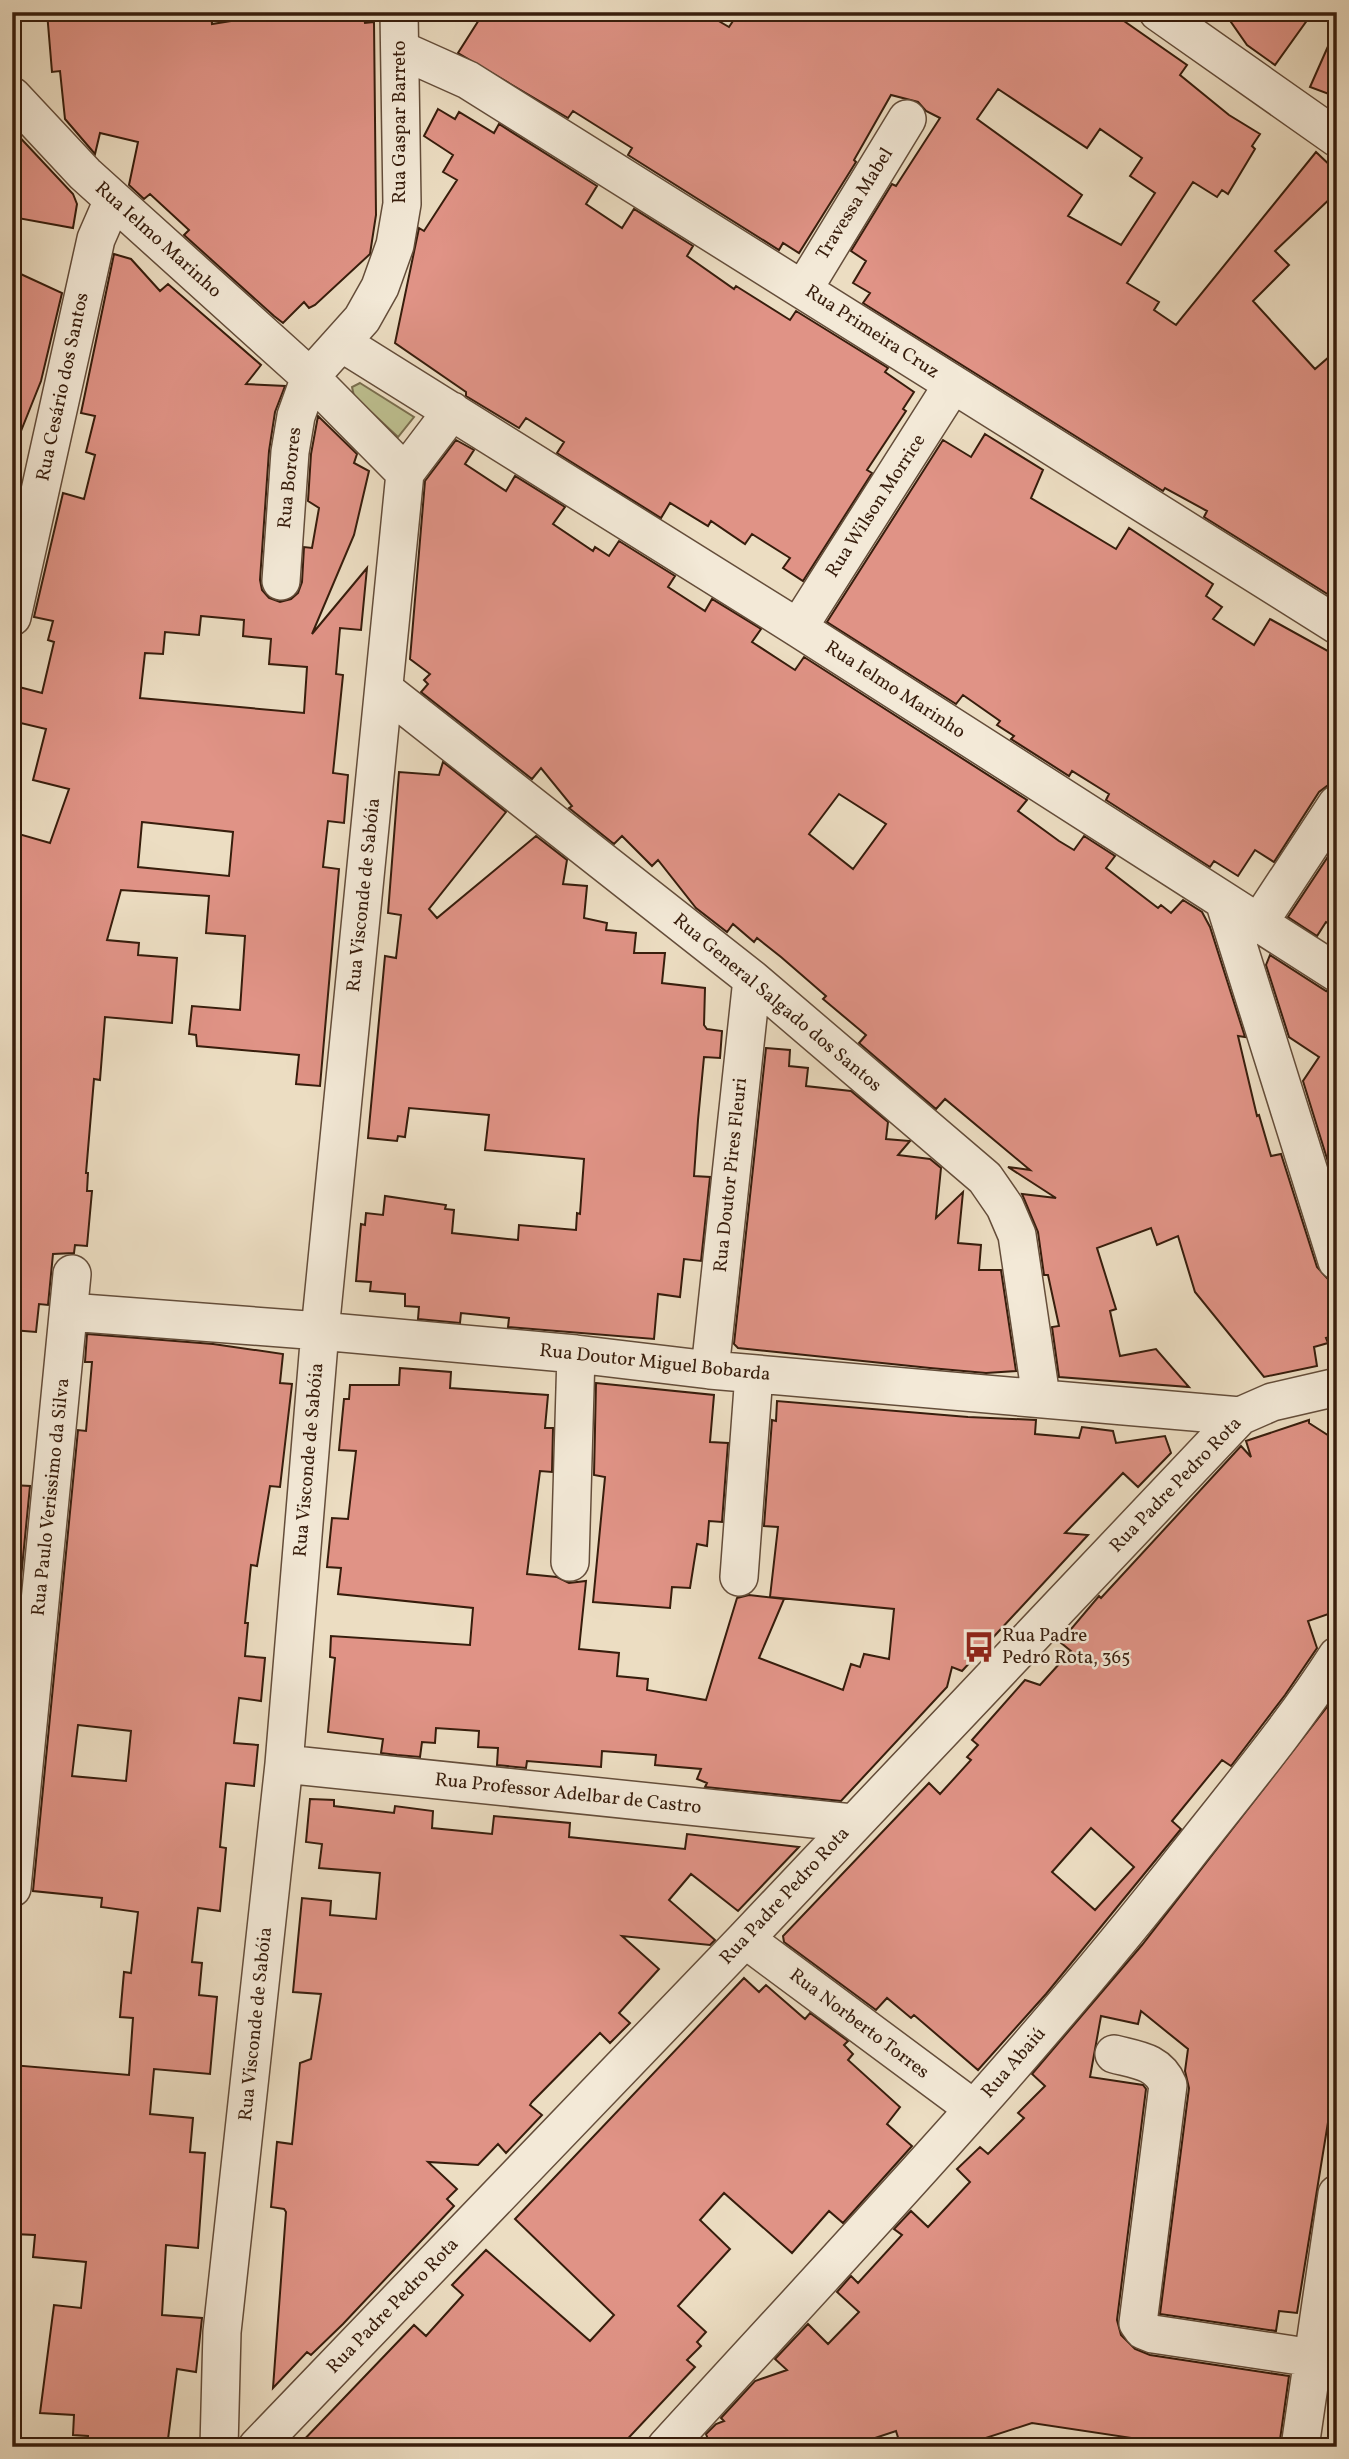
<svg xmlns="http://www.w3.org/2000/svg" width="1349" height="2459" font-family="Vollkorn,serif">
<rect width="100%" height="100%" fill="#ecddc2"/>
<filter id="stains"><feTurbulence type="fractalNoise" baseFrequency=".00286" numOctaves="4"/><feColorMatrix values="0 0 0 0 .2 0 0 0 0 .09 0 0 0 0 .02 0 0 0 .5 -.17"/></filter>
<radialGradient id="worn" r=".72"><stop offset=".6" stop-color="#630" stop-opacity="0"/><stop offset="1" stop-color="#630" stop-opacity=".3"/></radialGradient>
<path fill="#bdbf8f" stroke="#7a6e4e" stroke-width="2" d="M360 383 414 417 398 437 354 396 352 387Z"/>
<path fill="#e09386" stroke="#371d0c" stroke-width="2" fill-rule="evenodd" d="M47 12H211L212 24 288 12H363L365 23 374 22 376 215 370 254 315 305 309 308 304 302 283 323 274 316 184 235 189 230 150 194 144 199 129 185 138 142 100 133 95 154 65 119 60 71 52 72Z
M484 12H703L729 27 739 12H1111L1187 65 1180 75 1229 115 1260 134 1252 146 1255 149 1228 194 1222 190 1217 197 1193 182 1127 283 1159 302 1154 310 1176 325 1316 152 1337 172V192L1275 251 1289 265 1253 301 1315 369 1337 350V600L1204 517 1207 511 1165 488 1163 491 863 303 870 293 853 283 866 261 851 251 892 184 896 186 940 118 926 111 918 102 891 95 854 160 856 162 799 253 783 243 779 250 628 155 632 148 573 111 568 118 458 53ZM998 89 1087 148 1100 129 1142 158 1130 176 1155 193 1121 245 1068 216 1082 195 977 119Z
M1224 12H1313L1275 65 1247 45Z
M1337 26V97L1310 87Z
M438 109 455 119 459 112 494 133 499 124 597 186 586 204 622 228 634 209 693 246 687 256 734 289 736 286 790 320 796 311 888 368 885 372 914 392 903 409 906 411 867 470 872 473 803 581 783 568 790 558 752 534 745 544 711 521 708 526 670 503 661 518 557 453 564 442 526 418 519 428 466 396V392L395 343 419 228 424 231 457 180 443 172 453 155 424 136Z
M12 129 73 194 77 204 73 228 12 217Z
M114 254 131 259 160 291 168 284 261 365 246 384 285 386 275 412 269 451 260 580 262 590 269 598 280 602 291 599 298 593 302 582 304 547 312 548 319 508 308 501 311 454 318 416 357 454 354 463 369 471 354 535 312 634 367 568 361 630 340 628 336 674 343 675 333 773 348 775 344 823 328 821 323 867 339 869 320 1086 296 1084 299 1055 197 1046 196 1035 189 1034 192 1006 240 1010 245 936 206 933 209 896 121 890 107 940 139 943 138 955 177 958 172 1023 105 1017 100 1080 94 1079 86 1173H88L87 1191H92L87 1246 75 1245 74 1253 53 1254 48 1305 39 1304 36 1332 12 1330V832L50 843 69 789 33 780 46 729 12 721V713L19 687 42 693 54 642 48 640 53 621 34 617 63 493 84 499 95 455 86 452 95 416 81 413ZM201 616 244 620 243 636 271 639 269 664 307 667 304 713 140 698 145 653 163 654 165 632 199 635ZM142 822 233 832 229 876 138 867Z
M12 270 62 293 41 381 13 451Z
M985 434 1043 470 1031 498 1116 549 1129 528 1213 584 1206 596 1222 607 1213 619 1254 645 1270 619 1337 656V783L1327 786 1319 792 1274 862 1255 850 1238 876 1214 861 1210 867 1106 800 1109 794 1072 771 1069 776 1011 739 1014 736 997 725 1000 721 963 695 956 704 827 622 943 440 971 457Z
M456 440 474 450 465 464 506 491 515 476 565 507 553 524 593 551 595 547 609 556 619 541 675 576 668 587 705 611 712 599 761 629 752 642 795 670 804 657 1027 800 1018 811 1059 841 1074 850 1084 836 1115 856 1106 868 1158 908 1161 905 1171 913 1183 900 1202 912 1210 927 1245 1037 1238 1036 1257 1116 1259 1115 1271 1156 1281 1154 1317 1267 1328 1279 1337 1312V1335L1326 1338 1328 1343 1314 1347 1317 1366 1264 1377 1195 1292 1178 1236 1157 1245 1151 1228 1097 1248 1116 1309 1110 1311 1120 1356 1156 1349 1189 1387 1059 1377 1052 1327 1059 1326 1048 1275H1044L1038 1232 1022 1194 1056 1198 1008 1167 1030 1170 945 1099 936 1109 859 1043 866 1035 823 999 826 996 781 957 757 938 754 942 733 924 727 932 696 908 658 860 652 866 622 836 614 844 569 808 572 806 541 768 532 779 421 692 428 684 424 680 430 674 410 659 425 481ZM839 794 886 824 853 869 809 834Z
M443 762 506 812 429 909 437 918 536 836 567 860 563 884 587 886 584 918 607 923 606 930 636 933 634 953H665L662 983 705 988 704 1025 707 1029 722 1031 720 1058 704 1057 698 1120 694 1176 710 1177 701 1261 684 1259 680 1297 658 1294 654 1339 508 1327 509 1318 461 1313 460 1323 418 1319 419 1307 405 1306V1294L370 1291 371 1282 356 1281 361 1224 365 1225 366 1213 383 1215 385 1196 446 1205 445 1209 454 1210 452 1233 518 1240 519 1225 576 1230 577 1213 580 1214 584 1159 485 1150 489 1115 409 1108 405 1137 398 1136 397 1141 368 1138 385 956 396 958 401 915 388 913 399 772 439 775Z
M1337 843V928L1326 922 1317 936 1288 917Z
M1270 955 1326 991 1337 994V1177L1333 1178 1303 1081 1319 1057 1289 1037 1266 965Z
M766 1048 790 1050 789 1066 808 1068 806 1086 851 1091 888 1122 886 1139 910 1141 898 1155 930 1159 941 1168 936 1218 963 1192 958 1243 981 1245 979 1270H1001L1016 1371 986 1373 930 1368 738 1348 734 1344Z
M87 1334 213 1344 283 1354 280 1383 292 1384 280 1487 270 1486 257 1566 251 1565 245 1623H248L245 1656 265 1658 261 1701 239 1698 234 1743 258 1745 254 1786 226 1783 220 1847 226 1848 220 1911 198 1908 192 1962 202 1963 199 1995 217 1997 210 2074 154 2069 150 2114 193 2118 190 2152 205 2153 198 2248 166 2245 162 2315 202 2318 196 2372 177 2369 167 2447H97L98 2442 88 2441V2436L73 2435 74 2415 40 2413 54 2305 81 2308 86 2262 33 2257 35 2235 14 2234 17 2160H12V2065L129 2075 133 2018 120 2017 124 1972 131 1973 138 1912 101 1907 102 1898 33 1891 78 1430 86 1431 92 1362H85ZM78 1725 131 1731 126 1781 72 1776Z
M400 1368 451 1372 450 1388 548 1395 545 1428H553L552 1472 540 1471 527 1574 557 1577 569 1583 586 1581 579 1649 619 1653 617 1676 648 1679 647 1690 706 1700 737 1598 749 1595 784 1599 759 1658 843 1690 851 1664 860 1667 864 1654 889 1659 894 1609 770 1597 778 1527 764 1526 772 1420 776 1421 777 1401 968 1417 1036 1420 1035 1434 1079 1438 1082 1427 1113 1431 1116 1443 1165 1436 1171 1453 1138 1487 1123 1473 1065 1533 1088 1535 962 1671 952 1667 947 1687 841 1801 705 1787 707 1783 697 1779 701 1769 655 1765 656 1755 602 1751 601 1767 527 1761 526 1768 497 1765 498 1748 478 1747 479 1731 436 1728 435 1743 422 1742 420 1757 397 1755 381 1753 383 1739 328 1732 335 1658 330 1657 331 1636 470 1645 473 1608 338 1594 341 1568 327 1567 332 1518 348 1519 356 1451 339 1450 344 1399H349L350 1385H399Z
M596 1383 714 1395 710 1442 728 1443 722 1522 709 1521 707 1546 697 1544 690 1588 672 1587 670 1608 593 1602 605 1477 594 1475Z
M1309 1420V1423L1337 1441V1611L1308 1621 1317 1648 1285 1695 1231 1766 1222 1760 1172 1821 1181 1829 1046 1994 978 2070 914 2015 911 2018 887 1998 876 2010 784 1942 783 1936 929 1783 940 1794 971 1760 967 1757 978 1745 972 1740 1025 1680 1040 1685 1071 1651 1060 1642 1099 1596 1101 1598 1241 1446 1251 1457 1246 1441ZM1091 1828 1134 1867 1095 1910 1052 1872Z
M12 1485 30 1486 12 1670Z
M1334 1698 1337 1705V2067L1297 2313 1279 2311 1276 2331 1160 2314 1189 2088 1185 2071 1188 2049 1141 2011 1138 2024 1101 2016 1090 2077 1143 2085 1146 2089 1117 2320 1121 2335 1135 2349 1150 2355 1289 2376 1279 2447H1131L1132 2438 1032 2423 958 2447H901L896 2431 848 2447H711L706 2434 716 2424 724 2421 721 2418 755 2381 787 2370 775 2359 808 2324 828 2344 859 2312 837 2292 851 2276 858 2283 902 2235 894 2229 911 2211 928 2227 970 2182 957 2169 980 2147 988 2154 1024 2118 1018 2113 1045 2086 1032 2074 1142 1945Z
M310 1799 334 1800V1806L394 1813 395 1806 433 1811 432 1828 492 1834 494 1816 570 1823 569 1837 685 1849 687 1834 799 1847 738 1911 691 1874 669 1900 715 1940 710 1945 622 1936 659 1969 619 2013 630 2023 610 2043 600 2033 532 2102 530 2105 542 2115 506 2153 498 2144 478 2165 428 2162 457 2189 447 2199 454 2206 343 2324 311 2355 307 2352 273 2388 286 2212 284 2209 271 2207 277 2142 292 2144 300 2063 311 2059 321 1994 293 1992 302 1898 331 1901 330 1915 376 1919 380 1873 319 1868 322 1844 306 1842Z
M744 1978 759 1992 766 1985 805 2019 810 2013 848 2041 844 2045 853 2054 848 2060 900 2107 887 2124 912 2146 843 2223 829 2211 792 2253 724 2193 700 2220 730 2249 678 2306 706 2332 697 2342 701 2346 687 2360 695 2367 620 2447H297L414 2325 426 2336 463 2295 452 2285 486 2250 590 2341 614 2315 515 2219Z"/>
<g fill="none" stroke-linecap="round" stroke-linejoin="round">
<defs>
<path id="minor" d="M1158 12 1337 138
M401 50 468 80 1337 625
M12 96 85 174 310 377 405 473
M804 288 907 119
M342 343 798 628 1337 973
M405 473 452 411
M281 581 290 452 296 416 310 377 362 319 380 287 395 245 402 204 399 12
M12 617 96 239 113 200
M798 628 953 384
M386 691 752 979 985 1178 1005 1207 1017 1235 1041 1397
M1225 904 1337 1261
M1258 924 1337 804
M69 1312 320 1331 576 1354 710 1370 1240 1416
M710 1370 752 979
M570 1562 576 1354
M739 1577 754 1374
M284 1764 852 1823
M12 1888 72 1274
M745 1939 974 2109
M1114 2054C1137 2060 1158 2061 1168 2085L1138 2323 1143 2330 1153 2334 1313 2358
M219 2447 222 2332 284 1764 320 1331 405 473
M257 2447 745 1939 1240 1416 1272 1402 1337 1387
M666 2447C843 2253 1025 2062 1187 1855 1238 1790 1292 1726 1337 1656
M1300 2447 1337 2194"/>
</defs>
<use href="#minor" stroke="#644d3a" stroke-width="40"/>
<use href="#minor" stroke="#f3e9d7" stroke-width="37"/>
</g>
<defs>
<symbol id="bus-bare" viewBox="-9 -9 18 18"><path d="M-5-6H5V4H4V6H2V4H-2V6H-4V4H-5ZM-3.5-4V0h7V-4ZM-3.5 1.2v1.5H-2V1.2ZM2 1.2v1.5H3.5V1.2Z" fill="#8f2418" stroke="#f3e9d7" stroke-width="2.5" paint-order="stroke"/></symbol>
</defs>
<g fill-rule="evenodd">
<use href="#bus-bare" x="957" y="1625" width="44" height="44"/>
</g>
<g text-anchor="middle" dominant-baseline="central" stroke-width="5" stroke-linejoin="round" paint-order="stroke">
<g font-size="19" fill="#371d0c" stroke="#f3e9d7">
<text transform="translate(400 122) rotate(-90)">Rua Gaspar Barreto</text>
<text transform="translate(855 204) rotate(-58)">Travessa Mabel</text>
<text transform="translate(158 240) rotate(42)">Rua Ielmo Marinho</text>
<text transform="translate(872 332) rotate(33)">Rua Primeira Cruz</text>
<text transform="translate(63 387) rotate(-78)">Rua Cesário dos Santos</text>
<text transform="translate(290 478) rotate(-84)">Rua Borores</text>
<text transform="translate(876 506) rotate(-57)">Rua Wilson Morrice</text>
<text transform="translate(895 690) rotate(33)">Rua Ielmo Marinho</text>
<text transform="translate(364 895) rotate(-84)">Rua Visconde de Sabóia</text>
<text transform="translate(777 1003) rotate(40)">Rua General Salgado dos Santos</text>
<text transform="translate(731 1175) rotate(-84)">Rua Doutor Pires Fleuri</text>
<text transform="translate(655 1363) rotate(6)">Rua Doutor Miguel Bobarda</text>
<text transform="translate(309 1460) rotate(-85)">Rua Visconde de Sabóia</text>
<text transform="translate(1176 1485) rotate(-46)">Rua Padre Pedro Rota</text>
<text transform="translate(51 1497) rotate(-84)">Rua Paulo Verissimo da Silva</text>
<text transform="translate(568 1794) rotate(6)">Rua Professor Adelbar de Castro</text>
<text transform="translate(785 1896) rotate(-47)">Rua Padre Pedro Rota</text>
<text transform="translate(256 2024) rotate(-84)">Rua Visconde de Sabóia</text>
<text transform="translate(859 2024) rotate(37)">Rua Norberto Torres</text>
<text transform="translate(1014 2063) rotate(-49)">Rua Abaiú</text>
<text transform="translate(393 2306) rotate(-46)">Rua Padre Pedro Rota</text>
</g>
<g font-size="19" fill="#371d0c" stroke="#f3e9d7" text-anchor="start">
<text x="1002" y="1636">Rua Padre<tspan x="1002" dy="22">Pedro Rota, 365</tspan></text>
</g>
</g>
<rect width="1349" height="2459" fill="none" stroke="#ecddc2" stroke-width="42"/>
<rect x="14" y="14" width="1321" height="2431" fill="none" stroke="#371d0c" stroke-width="3.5"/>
<rect x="21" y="21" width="1307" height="2417" fill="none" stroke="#371d0c" stroke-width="2"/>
<rect width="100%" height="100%" filter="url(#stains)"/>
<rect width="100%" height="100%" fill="url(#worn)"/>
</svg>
